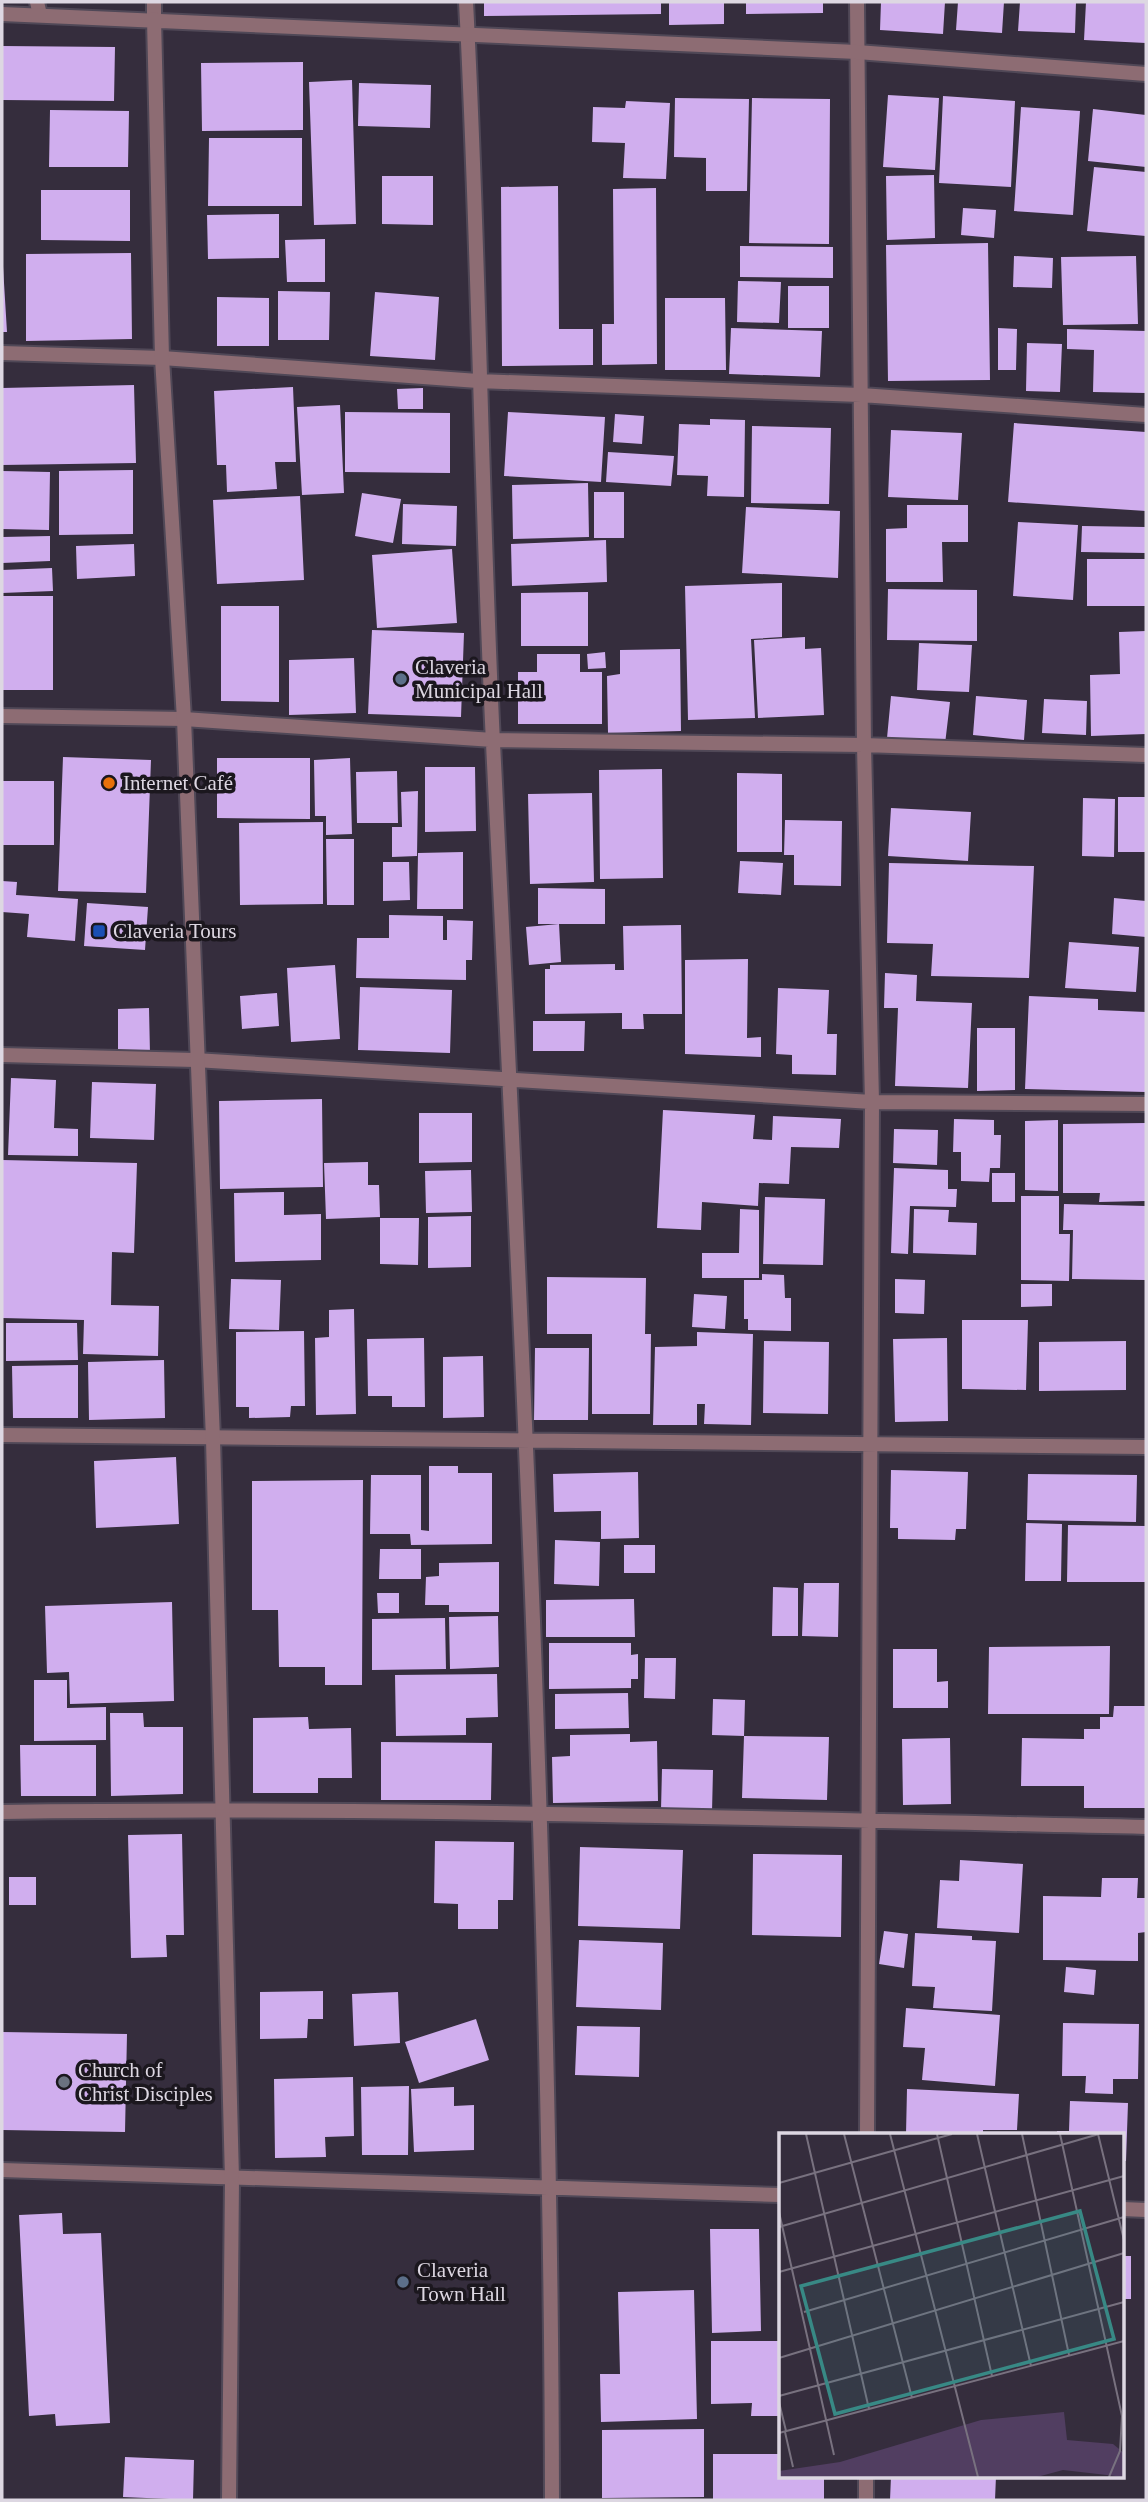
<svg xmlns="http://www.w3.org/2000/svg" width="1148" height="2502" font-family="Georgia,serif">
<rect width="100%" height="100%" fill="#352d3d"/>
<path fill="#d0aeee" d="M484 2H661V14L484 16Z
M669 2H724V24L669 25Z
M746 2H823V13L746 14Z
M881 2H945L943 34 880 30Z
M958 2H1004L1002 33 956 30Z
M1020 2H1076L1075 33 1018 31Z
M1086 2H1146V43L1084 40Z
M2 46 115 47 114 101 2 100Z
M303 62V130L202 131 201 63Z
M352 80 356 224 314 225 309 82Z
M359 83 431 85 430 128 358 126Z
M888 95 939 98 935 170 883 167Z
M943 96 1015 101 1011 187 939 183Z
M675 98 749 99 747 191H706V158L674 157Z
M752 98 830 99 829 244 749 243Z
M626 101 670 103 666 179 623 178 625 143 592 142 593 107 625 108Z
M1021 107 1080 111 1073 215 1014 211Z
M1093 109 1146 115V167L1088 161Z
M50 110 129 111 128 167H49Z
M209 138H302V206H208Z
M1094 167 1146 172V236L1087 231Z
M934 175 935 238 887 240 886 176Z
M382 176H433V225L382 224Z
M558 186 559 329H593V365L502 366 501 187Z
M656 188 657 364 602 365V324H614L613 189Z
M41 190H130V241L41 240Z
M963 208 996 210 994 238 961 235Z
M279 214V258L208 259 207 215Z
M325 239V282H287L285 240Z
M988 243 990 380 888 381 886 245Z
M740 246 833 247V278L740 277Z
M2 250 7 332H2Z
M131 253 132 339 26 341V254Z
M1014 256 1053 258 1052 288 1013 287Z
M1136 256 1138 324 1063 325 1061 257Z
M738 281 781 282 779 323 737 322Z
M788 286H829V328H788Z
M278 291 330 292 329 340H278Z
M375 292 439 297 435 360 370 356Z
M217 297 269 298V346H217Z
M665 298H725L726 370H665Z
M731 328 822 331 820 377 729 374Z
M998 328 1017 329 1016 370H998Z
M1067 329 1146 331V393L1093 392 1094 350 1067 349Z
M1027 343 1062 344 1060 392 1026 391Z
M134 385 136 463 2 465V388Z
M293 387 296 462H275L277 489 227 492 226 465H217L214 391Z
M423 388V409H398L397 389Z
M340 405 344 493 302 495 297 407Z
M345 412 450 413V473L345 472Z
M508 412 605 417 601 482 504 476Z
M615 414 644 416 642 444 613 442Z
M710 419 745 420 744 497 707 496 708 476 677 475 679 424 710 425Z
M1014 423 1146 432V511L1008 502Z
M752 426 831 428 829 504 751 503Z
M891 430 962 433 958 500 888 497Z
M608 452 674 456 671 486 606 482Z
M133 470V534L59 535V471Z
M2 471 50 472 49 530 2 529Z
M588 483 589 537 513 539 512 485Z
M594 492H624V538H594Z
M362 493 401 499 393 543 355 536Z
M300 496 304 580 217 584 213 500Z
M403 504 457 506 456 546 402 544Z
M907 505H968V542H942L943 582H886V529L907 528Z
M746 507 840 511 838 578 742 573Z
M1018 522 1078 525 1073 600 1013 596Z
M1082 526 1146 527V553L1081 552Z
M50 536V561L2 563V537Z
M606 540 607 582 512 586 511 544Z
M134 544 135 576 77 579 76 546Z
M452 549 457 623 377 628 372 555Z
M1087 559H1146V606H1087Z
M52 568 53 591 2 593V570Z
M782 583V637L751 639 755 718 688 720 685 586Z
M888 589 977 590V641L887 640Z
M588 592V646H521V593Z
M2 596H53V690H2Z
M221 606H279V702L221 701Z
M372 630 464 633 461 717 368 714Z
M1146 631V734L1091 736 1090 675 1120 674 1119 632Z
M805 637V649L821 648 824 715 758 718 754 640Z
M919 643 972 645 969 692 917 690Z
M680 649 681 731 608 733 607 676 620 674V650Z
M605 652 606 668 588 669 587 654Z
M537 654H580V672H602V724H518V672H537Z
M354 658 356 713 289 715V660Z
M891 696 950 702 945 744 887 738Z
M976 696 1027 700 1024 740 973 735Z
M1044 699 1087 701 1086 735 1042 733Z
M63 757 151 760 146 893 58 891Z
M217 758H310V819L217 818Z
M350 758 352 834 326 835V816H315L314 760Z
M425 767H475L476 831 425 832Z
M662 769 663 878 600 879 599 770Z
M397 771 398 823H357L356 772Z
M737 773 782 774V852H737Z
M2 781H54V845H2Z
M418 791 417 856 392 857V827H402L401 792Z
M592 793 594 882 530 884 528 794Z
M1118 797H1146V852H1118Z
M1083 798 1115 799 1114 857 1082 856Z
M891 808 971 812 968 861 888 856Z
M785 820 842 821 841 886 794 885V855H784Z
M323 822V904L240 905 239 823Z
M326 839H354V905H327Z
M463 852V909H417L418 853Z
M740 861 783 863 781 895 738 893Z
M383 862H409L410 900 383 901Z
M889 863 1034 866 1029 978 931 976 933 944 887 943Z
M2 881 17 882 16 895 78 899 75 941 27 937 29 914 2 912Z
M538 888 605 889V924H538Z
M1114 898 1146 901V937L1112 934Z
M87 903 148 907 145 950 84 946Z
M389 915 443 916V940H447V920L473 921 472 960H466V980L356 978 357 938H389Z
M559 924 561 962 529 965 526 927Z
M681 925 682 1014H643L644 1029H622V1013L545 1014V969H550V965L615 964V970H624L623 926Z
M1069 942 1139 947 1136 992 1065 988Z
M748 959 747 1038 761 1037V1057L685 1054V960Z
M335 965 340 1039 291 1042 287 968Z
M885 973 917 975 916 1001 972 1003 968 1088 895 1086 898 1008H884Z
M360 987 452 990 450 1053 358 1050Z
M778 988 829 990 827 1034H837L836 1075 792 1074V1055L776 1054Z
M277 993 279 1026 242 1029 240 996Z
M1029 996 1098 999V1010L1146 1012V1092L1025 1089Z
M149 1008 150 1054 118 1052V1009Z
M533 1021H585L584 1051H533Z
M977 1028H1015V1090L977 1091Z
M11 1078 56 1080 54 1128 78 1129V1156L8 1155Z
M92 1082 156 1084 154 1140 90 1138Z
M322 1099 323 1187 220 1189 219 1101Z
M663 1110 755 1115 753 1139 772 1140 773 1116 841 1119 839 1148 791 1147 789 1184 759 1183 758 1206 702 1202 701 1230 657 1228Z
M419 1113H472V1162L419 1163Z
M954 1119 994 1120V1135H1001L1000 1168H990L989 1182 961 1181V1152H953Z
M1058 1120V1191L1025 1190V1121Z
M1146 1123V1201L1099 1202 1100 1193H1063V1124Z
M894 1129 938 1130 937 1165 893 1163Z
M2 1160 137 1163 134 1253 112 1252 111 1305 159 1306 158 1356 83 1354 84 1320 2 1318Z
M368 1162V1185H379L380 1217 326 1219 324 1163Z
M894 1168 948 1170V1189H957L956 1207 910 1206 908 1254 891 1253Z
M471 1170 472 1212 426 1213 425 1171Z
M992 1173H1015V1202H992Z
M284 1192V1215L321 1214V1260L235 1262 234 1193Z
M1021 1196H1059V1234H1070L1069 1281 1021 1280Z
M765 1197 825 1199 823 1265 763 1264Z
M1064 1204 1146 1206V1280L1072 1279 1073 1230H1063Z
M740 1209 759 1210V1278H702V1253H739Z
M914 1209 949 1210 948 1222 977 1223 976 1255 913 1253Z
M471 1216V1267L428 1268V1217Z
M380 1218H419L418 1265 380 1264Z
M762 1274 784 1275 785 1298H791V1331L748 1330V1319H744V1280H762Z
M547 1277 646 1278 645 1334H651L650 1414H592V1334H547Z
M231 1279 281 1280 279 1330 229 1329Z
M895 1279 925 1280 924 1314 895 1313Z
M1021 1284H1052V1306L1021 1307Z
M694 1294 727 1296 725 1329 692 1327Z
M354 1309 356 1414 316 1415 315 1338 329 1337V1310Z
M962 1320H1028L1026 1390 962 1389Z
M6 1323H77L78 1360 6 1361Z
M304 1331 305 1406H291L290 1417 249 1418V1407H236V1332Z
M697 1332 753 1334 751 1425 704 1424 705 1404H697V1425H653L655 1347 697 1346Z
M424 1338 425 1407H392V1396H368L367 1339Z
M947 1338 948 1421 895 1422 893 1339Z
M764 1341 829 1342 828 1414 763 1413Z
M1126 1341V1390L1039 1391V1342Z
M535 1348H589L588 1420H534Z
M483 1356 484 1417 443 1418V1357Z
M164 1360 165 1418 89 1420 88 1362Z
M78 1365V1418H13L12 1366Z
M176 1457 179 1524 96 1528 94 1461Z
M429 1466H458V1473H492V1544L411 1545 410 1534H370L371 1475H421V1530L429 1531Z
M891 1470 968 1472 966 1529H956L955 1540 898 1539V1528H890Z
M638 1472 639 1538 601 1539V1511L554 1512 553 1474Z
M1028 1474 1137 1475 1136 1522 1027 1520Z
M363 1480 362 1685H325V1667H279L278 1610H252V1481Z
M1026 1523 1062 1524 1061 1581H1025Z
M1068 1525 1146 1526V1582H1067Z
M555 1540 600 1542 599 1586 554 1584Z
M624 1545H655V1573H624Z
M380 1549H421V1579H379Z
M499 1562V1612H449V1605H425L426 1577 439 1576V1563Z
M804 1583H839L838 1637 802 1636Z
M773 1587 798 1588V1636H772Z
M377 1593H399V1613H378Z
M634 1599 635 1637H546V1600Z
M172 1602 174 1701 70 1704 69 1672 47 1673 45 1606Z
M498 1616 499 1667 450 1669 449 1617Z
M445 1618 446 1669 372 1670V1619Z
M549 1643H631V1655L638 1654V1679H631V1688L549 1689Z
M1110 1646 1109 1714H988L989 1647Z
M893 1649H937V1682L948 1681V1708H893Z
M645 1658H676L675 1699 644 1698Z
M497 1674 498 1717 466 1718V1735L396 1736 395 1675Z
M34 1680H67V1708L106 1707V1740L34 1741Z
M628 1693 629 1728 555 1729V1694Z
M713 1699 745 1700 744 1736 712 1735Z
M1114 1706H1146V1808H1084V1786H1021L1022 1738 1084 1739V1729H1100V1717H1113Z
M110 1713H143L144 1727H183V1794L111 1796Z
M308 1717 309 1729 351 1728 352 1778H318V1793H253V1718Z
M630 1734V1742L657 1741 658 1801 553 1803 552 1757 570 1756V1735Z
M744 1736 829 1737 827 1800 742 1798Z
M950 1738 951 1804 903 1805 902 1739Z
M381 1742 492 1743 491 1800H381Z
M20 1745H96V1796H21Z
M662 1769 713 1770 712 1812 661 1810Z
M182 1834 184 1935H166L167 1957 131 1958 128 1835Z
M435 1841 514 1842 513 1900H498V1929H458V1904L434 1903Z
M580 1847 683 1850 680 1929 578 1926Z
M753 1854 842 1855 841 1937 752 1935Z
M960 1860 1023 1864 1019 1933 937 1928 940 1880 959 1881Z
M9 1877H36V1905H9Z
M1102 1878H1138L1137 1898H1146V1932L1138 1933V1961L1043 1960V1896L1101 1897Z
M884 1931 908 1934 904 1968 879 1964Z
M915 1933 972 1936V1940L996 1941 992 2011 933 2008 935 1987 912 1986Z
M579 1940 663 1943 661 2010 576 2007Z
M1066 1967 1096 1970 1094 1995 1064 1992Z
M323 1991V2019H308L307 2038 260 2039V1992Z
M398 1992 400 2043 354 2046 352 1994Z
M906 2008 1000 2015 995 2086 922 2080 925 2048 903 2047Z
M476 2019 489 2060 419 2083 405 2042Z
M1063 2023 1139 2024 1138 2079H1113V2094L1085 2093 1086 2076H1062Z
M577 2026 640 2027 639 2077 575 2075Z
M2 2032 127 2034 125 2132 2 2130Z
M353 2077 354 2136 325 2137 326 2157 275 2158 274 2079Z
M409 2086 408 2155H362L361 2087Z
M454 2087V2106L474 2105V2150L414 2152 411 2089Z
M907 2089 1019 2094 1017 2130H983V2134H906Z
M1070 2101 1128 2103 1126 2161H1122V2134H1057V2131H1069Z
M62 2213 63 2234 101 2233 110 2423 56 2426 55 2414 29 2416 19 2215Z
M710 2229H759L761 2331 712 2333Z
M1122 2256H1131V2299H1122Z
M694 2290 697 2419 601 2422 600 2374H620L618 2292Z
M711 2341H780V2416H751L752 2403 711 2404Z
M704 2429V2497L602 2498V2430Z
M713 2454H780V2476H824V2500H713Z
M125 2457 194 2460 193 2500 123 2497Z
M891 2476H996L995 2500H890Z"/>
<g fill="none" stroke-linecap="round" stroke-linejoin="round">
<defs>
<path id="service" d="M37 2 40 15"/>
<path id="minor" d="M154 2V19
M466 2C479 248 481 496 493 743 522 1328 551 1914 552 2500
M857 2 864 745 872 1102 867 2134
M2 353 162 358 478 381 861 395 1146 415
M2 716 184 719 493 740 864 745 1146 755
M2 1055 195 1060 872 1102 1146 1104
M2 1435 1146 1447
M2 1812C383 1806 765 1819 1146 1827
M2 2170 780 2195
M1122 2209 1146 2210
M866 2500V2476"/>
<path id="tertiary" d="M2 14 857 52 1146 74
M154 19 162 358 184 719 213 1439 232 2179 229 2500"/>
</defs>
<use href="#service" stroke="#504857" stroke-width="18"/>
<use href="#minor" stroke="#504857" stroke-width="18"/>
<use href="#tertiary" stroke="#504857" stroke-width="18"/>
<use href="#service" stroke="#8d6c73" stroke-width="14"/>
<use href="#minor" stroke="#8d6c73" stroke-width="14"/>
<use href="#tertiary" stroke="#8d6c73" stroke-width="14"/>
</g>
<g fill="#5c6f8a" stroke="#1b171e" stroke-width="2.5">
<circle cx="401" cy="679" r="7"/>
<circle cx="403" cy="2282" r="7"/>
</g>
<circle fill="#e8710a" stroke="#1b171e" stroke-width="2.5" cx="109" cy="783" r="7"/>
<rect fill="#1a4fb4" stroke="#1b171e" stroke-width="2.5" x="92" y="924" width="14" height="14" rx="3.5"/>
<circle fill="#6b7280" stroke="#1b171e" stroke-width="2.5" cx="64" cy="2082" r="7"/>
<g text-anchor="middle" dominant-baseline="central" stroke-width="7" stroke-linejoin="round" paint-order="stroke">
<g font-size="21" fill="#ddd7e2" stroke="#1b171e" text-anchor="start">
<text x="415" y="667">Claveria<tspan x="415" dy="24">Municipal Hall</tspan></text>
<text x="123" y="783">Internet Café</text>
<text x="113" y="931">Claveria Tours</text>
<text x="78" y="2070">Church of<tspan x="78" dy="24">Christ Disciples</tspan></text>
<text x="417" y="2270">Claveria<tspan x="417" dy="24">Town Hall</tspan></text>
</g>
</g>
<g transform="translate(779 2133)">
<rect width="345" height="345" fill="#352d3d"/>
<path d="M285 279 288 307 334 311 345 320V344L284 337 258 344H0V338L61 329 202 287Z" fill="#513e61"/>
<path fill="none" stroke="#78717f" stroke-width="2" d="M27 1 90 276M65 1 133 265M111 1 199 344M158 1 213 243M198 1 252 233M243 1 290 222M281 1 343 283 341 318 330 344M319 1 345 107M0 50 173 1M0 79 55 322M0 94 320 1M0 139 345 43M25 179 345 84M0 225 345 120M0 263 345 169M0 269 7 298M6 299 14 334M0 300 345 208"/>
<path fill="#388985" fill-opacity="0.15" stroke="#388985" stroke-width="3.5" d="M301 78 335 206 56 281 22 153Z"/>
<rect width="345" height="345" fill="none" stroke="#ddd7e2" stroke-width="3.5"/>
</g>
<rect width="1148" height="2502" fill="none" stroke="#ddd7e2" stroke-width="7"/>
</svg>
